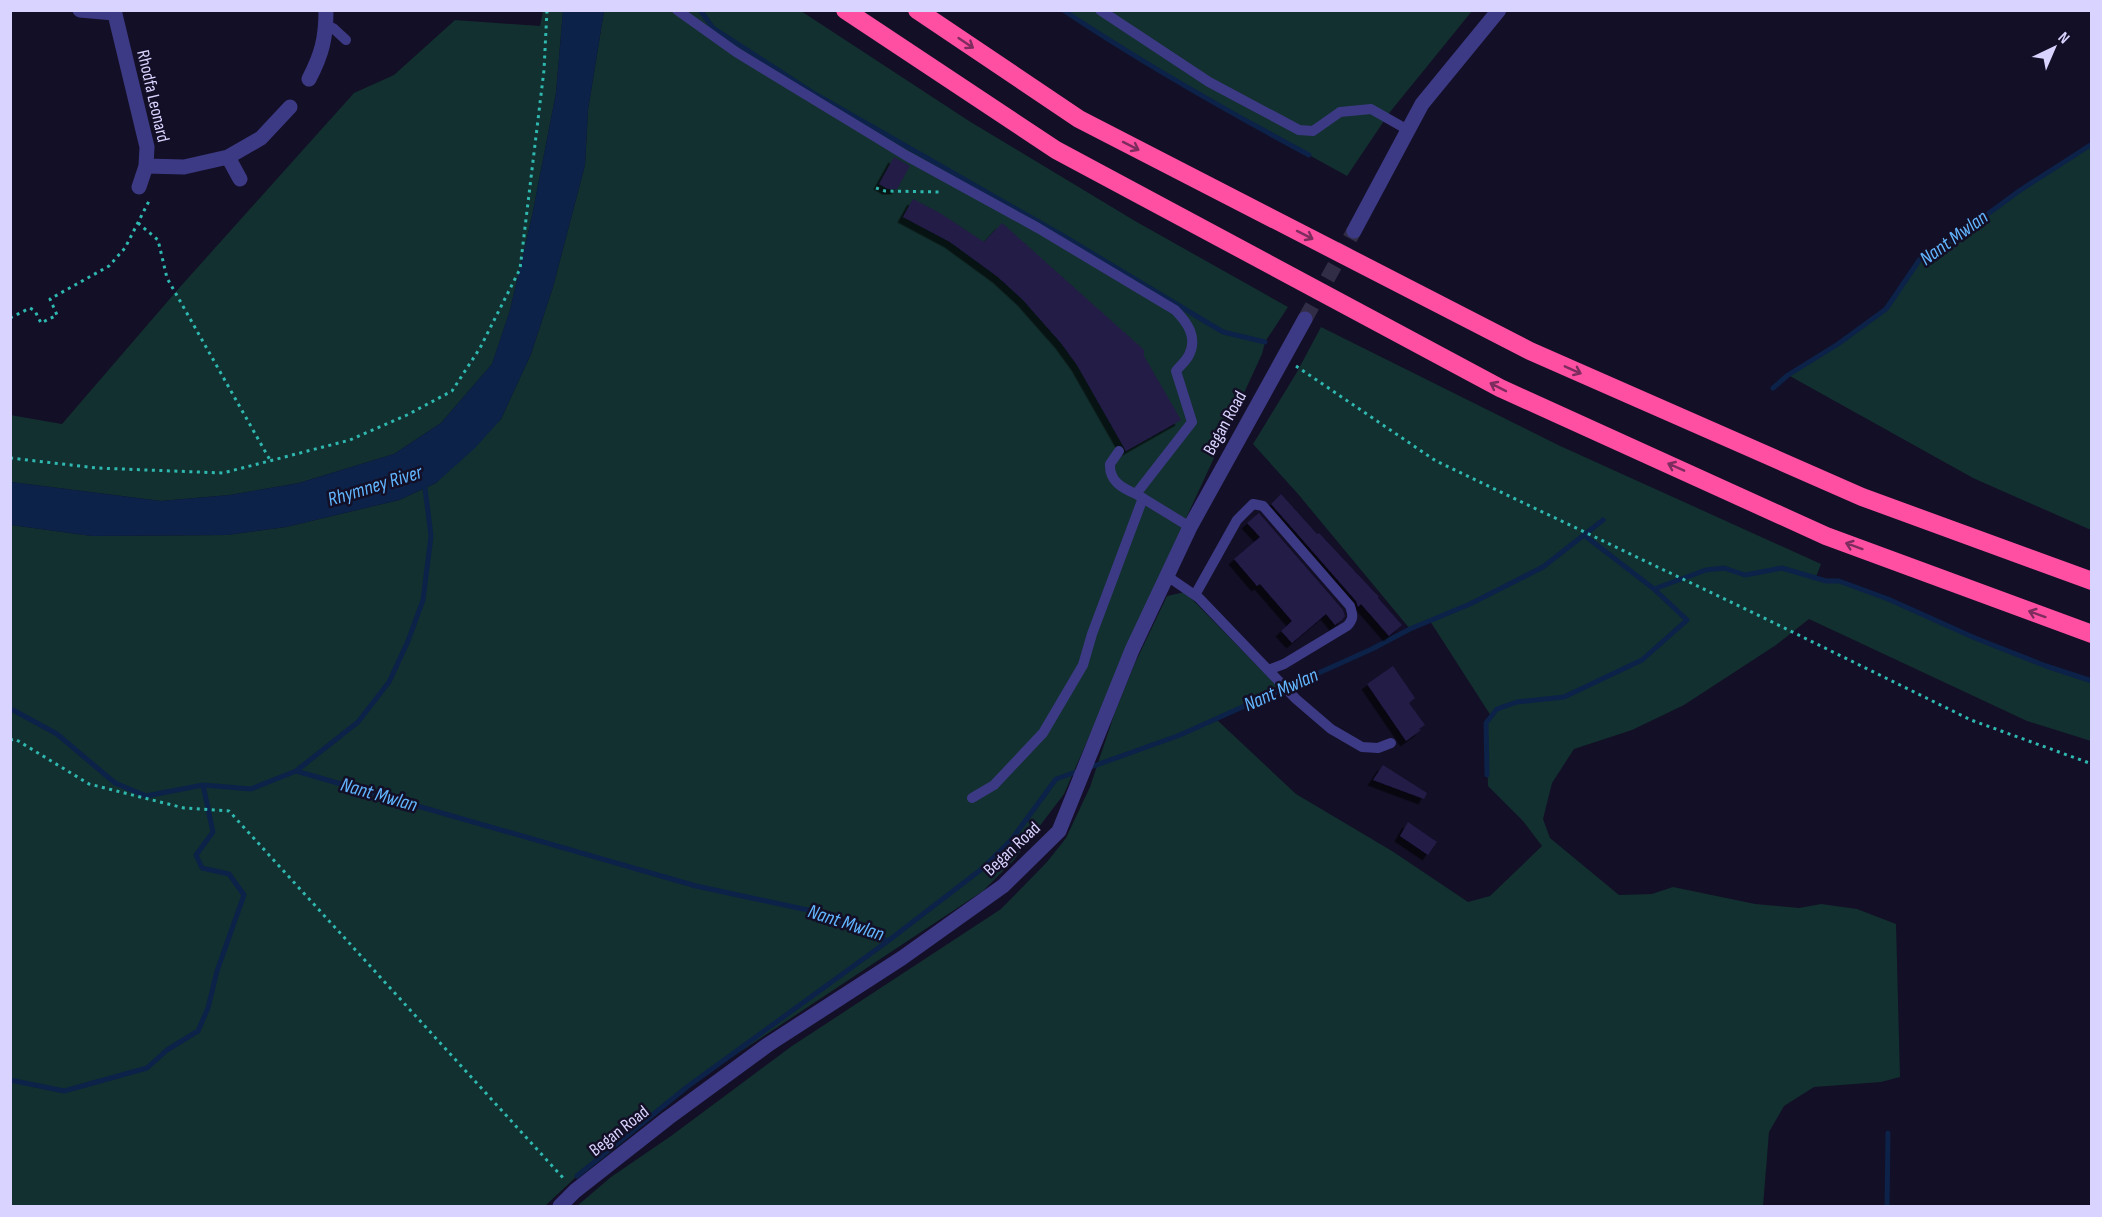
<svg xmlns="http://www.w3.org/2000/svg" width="2102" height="1217" font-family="'Sofia Sans Condensed',sans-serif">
<defs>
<filter id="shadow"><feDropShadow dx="-5.5" dy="5.5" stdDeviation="0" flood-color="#0009"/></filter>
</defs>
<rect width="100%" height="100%" fill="#130f26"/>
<path fill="#12302f" d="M543 11H563L556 93 532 216 510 310 492 364 441 423 394 454 299 483 230 495 161 501 11 482 10 415 62 424 180 287 354 93 394 75 455 20 540 26Z
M604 11H801L969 121 1135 221 1288 307 1265 342 1262 354 1158 579 1064 794 1014 860 983 891 687 1087 577 1176 545 1206H11V525L92 536 227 535 286 527 399 500 436 483 501 419 531 354 553 287 585 165 588 110Z
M1063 11H1472L1390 112 1347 176C1251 123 1154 71 1063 11Z
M2091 144V530L1973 478 1788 375 1838 344 1886 309 1920 259 1962 233 2019 191Z
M1321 327 1558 445 1821 564 1816 577 1826 581H1839L1888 599 1975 638 2046 666 2091 681V741L2027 721 1809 619 1776 645 1684 705 1632 730 1574 749 1552 783 1543 819 1550 838 1619 895 1652 894 1673 887 1755 904 1799 908 1821 904 1857 909 1896 924 1900 1077 1881 1082 1814 1087 1784 1106 1769 1132 1763 1206H577L611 1177 671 1136 792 1046 1001 909 1047 862 1066 838 1090 787 1115 712 1135 663 1167 596 1185 592 1281 690 1216 719 1296 794 1392 851 1468 902 1490 896 1542 846 1523 821 1488 786 1486 723 1491 716 1430 621 1410 629 1298 494 1253 444 1297 372Z"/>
<path fill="#0c2248" d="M563 11H604L588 110 585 165 553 287 531 354 501 419 475 448 436 483 399 500 286 527 227 535 92 536 11 525V482L161 501 230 495 299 483 394 454 441 423 492 364 510 310 532 216 556 93Z"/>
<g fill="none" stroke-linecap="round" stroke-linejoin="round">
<path stroke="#0c2248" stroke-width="5" d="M700 10 713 28 815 94 1065 237 1223 332 1265 342
M1063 10C1142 63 1225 110 1309 155
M1773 388 1788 375 1838 344 1886 309 1920 259 1962 233 2019 191 2092 144
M1654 589 1706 570 1724 568 1745 575 1782 568 1826 581H1839L1888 599 1975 638 2046 666 2092 681
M10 711 13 710 57 734 115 783 146 796 203 785 251 789 296 771 696 886 817 912 888 941 983 868 1012 839 1056 779 1079 771
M1088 768 1180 735 1372 649 1410 629 1470 604 1543 567 1603 520
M296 771 358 722 389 682 408 641 423 600 431 536 425 488
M1487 775 1486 723 1497 709 1517 702 1564 697 1642 660 1687 620 1654 589 1584 535
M10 1080 64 1091 147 1068 167 1050 198 1031 208 1008 217 971 244 895 229 874 202 868 196 855 213 832 203 785
M577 1176 687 1087 888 941
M1887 1206 1888 1133"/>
</g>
<path fill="#241b47" filter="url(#shadow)" d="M894 157 910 166 897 189H888L879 184Z
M913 199 940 213 984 242 1002 223 1144 350V356L1181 420 1126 451 1077 365 1061 343 1023 300 998 277 950 242 903 217Z
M1281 494 1317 534 1319 533 1379 597 1378 598 1402 625 1389 636 1361 604 1358 607 1356 601 1271 504Z
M1259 513 1343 610 1345 616 1342 620 1335 625 1326 614 1292 643 1281 631 1292 621 1260 584 1257 586 1234 559 1260 537 1247 523Z
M1393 666 1415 698 1409 703 1425 725 1419 729 1421 730 1406 741 1367 684Z
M1383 765 1427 793 1424 799 1373 780Z
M1408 822 1437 842 1428 855 1400 836Z"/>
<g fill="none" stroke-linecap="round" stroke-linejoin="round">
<path stroke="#312d47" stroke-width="15" stroke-dasharray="15 8" stroke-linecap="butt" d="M1305 319 1354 231"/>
<path stroke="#2fb8b0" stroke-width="3" stroke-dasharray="3 4.5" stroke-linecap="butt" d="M876 188 885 191 940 192
M138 223 158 240 167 278 270 460
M10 318 30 308 35 311 41 323 57 315 50 299 109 266 125 248 149 201
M1296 366 1436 461 1760 616 1971 720 2092 764
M10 458 97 468 223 473 350 440 407 415 452 391 480 348 520 269 544 70 547 10
M10 740 15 739 89 784 184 808 229 811 565 1180"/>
<path stroke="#3d3a85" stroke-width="10" d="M677 10 736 52 907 156 1038 228 1175 310C1187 322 1198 337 1189 355 1186 361 1180 366 1176 371L1192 422 1136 494 1190 527
M1100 10 1209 82 1299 130 1313 131 1340 112 1371 109 1408 130
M326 25 333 28 346 40
M1119 451 1110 464C1109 481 1122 488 1136 494
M1167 576 1199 598 1296 699 1331 729 1362 747 1378 748 1391 743
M1195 595 1237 520 1253 504 1263 506 1350 606C1353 615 1354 619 1347 626L1284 664 1268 670
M972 798 994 785 1043 733 1083 665 1092 634 1143 498"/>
<path stroke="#3d3a85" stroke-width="15" d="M80 10 114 13
M114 10 147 147 146 166 139 187
M309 79C322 54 326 38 326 10
M228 157 240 179
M146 166 184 167 228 157 261 138 290 107
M1354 231 1422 104 1499 10
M560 1206 575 1191 668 1118 769 1044 902 958 1003 886 1059 831 1132 650 1190 527 1305 319"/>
<path stroke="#ff4fa3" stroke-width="18" d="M845 10 1056 150 1500 388 1826 536 2092 634
M917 10 1079 119 1530 351 1862 497 2092 581"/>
</g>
<defs><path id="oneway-shaft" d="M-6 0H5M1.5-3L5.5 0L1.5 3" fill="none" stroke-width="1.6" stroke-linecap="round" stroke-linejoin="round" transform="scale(1.5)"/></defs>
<g stroke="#7d2c5e">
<use href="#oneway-shaft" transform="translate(966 43) rotate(34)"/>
<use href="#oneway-shaft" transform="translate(1131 146) rotate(27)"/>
<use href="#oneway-shaft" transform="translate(1305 235) rotate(27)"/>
<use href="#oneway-shaft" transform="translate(1573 370) rotate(24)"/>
<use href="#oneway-shaft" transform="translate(1498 387) rotate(-153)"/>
<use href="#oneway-shaft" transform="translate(1676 467) rotate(-156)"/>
<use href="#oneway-shaft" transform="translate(1854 546) rotate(-160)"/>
<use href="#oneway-shaft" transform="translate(2037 614) rotate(-160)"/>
</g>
<g text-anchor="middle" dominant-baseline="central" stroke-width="5" stroke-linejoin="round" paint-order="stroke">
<g font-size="18" fill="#d9d4ff" stroke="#130f26">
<text transform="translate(153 96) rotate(77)">Rhodfa Leonard</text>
<text transform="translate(1225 423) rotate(-61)">Began Road</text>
<text transform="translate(1012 849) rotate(-43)">Began Road</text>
<text transform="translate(619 1131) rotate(-38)">Began Road</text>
</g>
<g font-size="20" font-style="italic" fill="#62b6ff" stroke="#130f26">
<text transform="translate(1954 238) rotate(-36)">Nant Mwlan</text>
<text transform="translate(375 486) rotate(-17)">Rhymney River</text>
<text transform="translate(1281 690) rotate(-24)">Nant Mwlan</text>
<text transform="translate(379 795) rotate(16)">Nant Mwlan</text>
<text transform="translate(846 923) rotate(18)">Nant Mwlan</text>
</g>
</g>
<rect width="2102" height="1217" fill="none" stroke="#d9d4ff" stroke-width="24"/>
<g transform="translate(2054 48) rotate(44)" stroke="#130f26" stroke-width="4.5" paint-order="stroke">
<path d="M0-4.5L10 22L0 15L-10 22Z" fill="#d9d4ff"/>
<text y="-9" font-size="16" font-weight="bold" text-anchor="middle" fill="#d9d4ff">N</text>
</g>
</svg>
